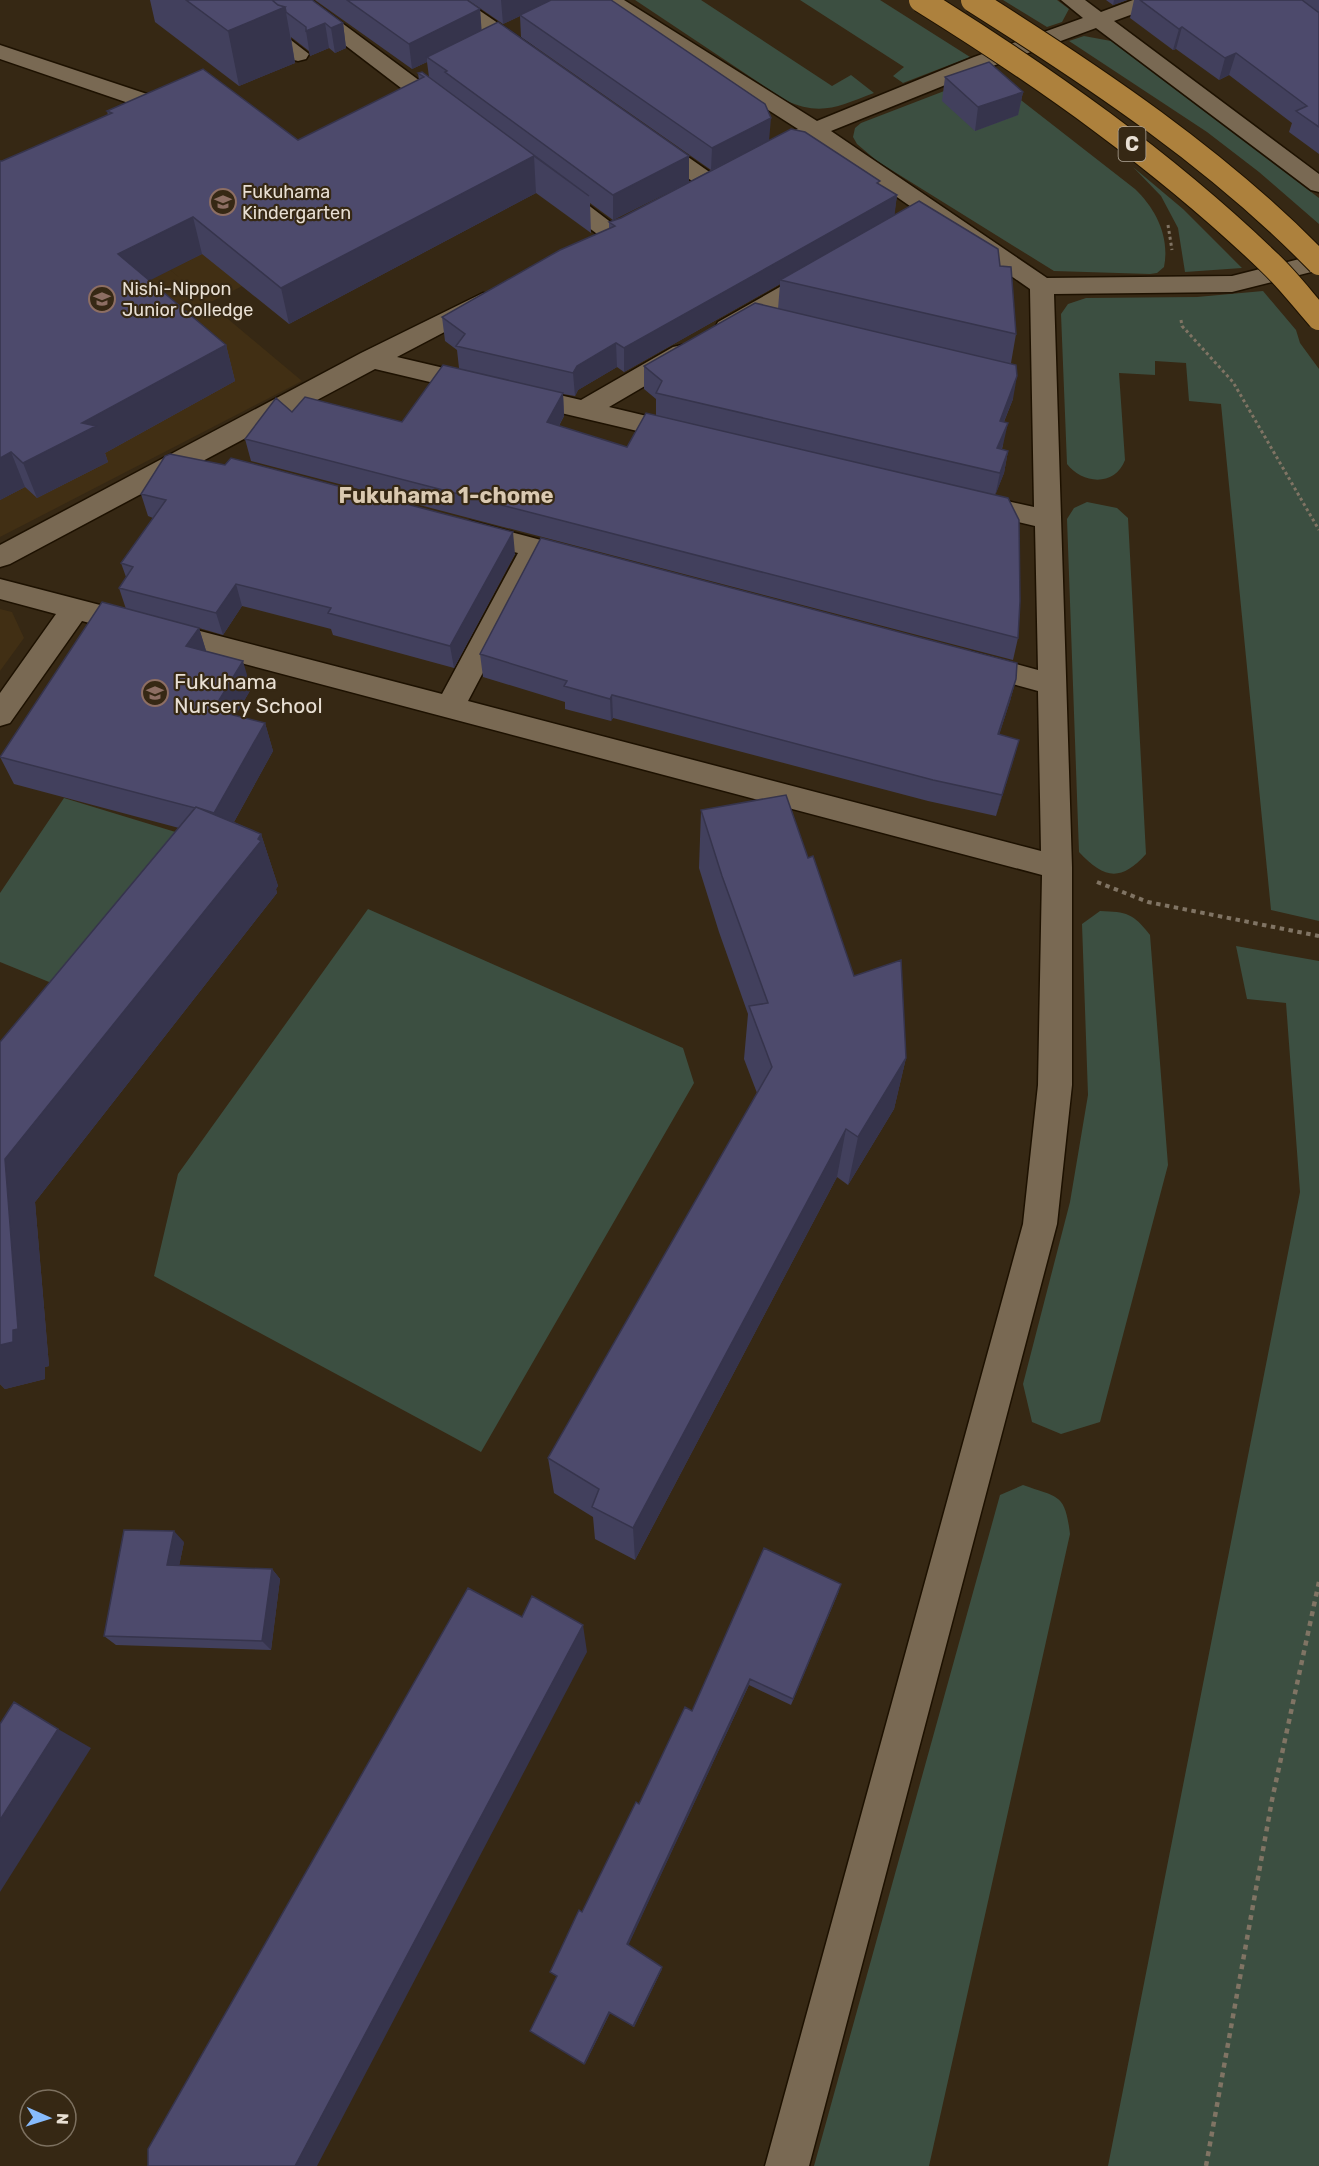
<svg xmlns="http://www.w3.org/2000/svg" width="1319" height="2166" font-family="Rubik,sans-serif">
<rect width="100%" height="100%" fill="#362814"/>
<path fill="#412f14" d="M69 184 181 279 74 186 374 219 209 303 302 381 0 537V217Z
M0 609 12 612 24 638 0 671Z"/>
<path fill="#3c4f41" d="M635 0H701L832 86 851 75 874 93C839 106 821 117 785 100Z
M800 0H880L970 57 903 83 893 76 904 67Z
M1003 0H1057L1069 9 1062 22 1047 27Z
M1084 36 1111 41 1319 198V224L1259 172 1207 132 1069 41Z
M978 78 995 80 1135 189C1156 209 1170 237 1164 267L1157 273 1150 274 1054 271 877 161 857 144 853 137 855 128 861 123Z
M1133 167 1183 209 1242 268 1185 272 1178 228 1161 196Z
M1263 291 1296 330 1300 343 1319 369V921L1271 910 1221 404 1189 401 1186 363 1155 361V375L1119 373 1125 460C1115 487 1082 484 1067 464L1061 314 1068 304 1086 298 1197 297Z
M1087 502 1117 508 1128 518 1146 854C1121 882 1104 879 1079 852L1067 519 1074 508Z
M64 798 205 841 81 995 0 962V893Z
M368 909 683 1048 694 1083 481 1452 154 1276 178 1174Z
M1100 911C1127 912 1133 913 1150 935L1168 1165 1100 1422 1061 1434 1032 1422 1023 1384 1070 1202 1088 1095 1082 924Z
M1236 946 1319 961V2166H1108L1300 1192 1286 1003 1247 999Z
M1023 1485C1059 1498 1065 1493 1070 1534L929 2166H814L1000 1495Z"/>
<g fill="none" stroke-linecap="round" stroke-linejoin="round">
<defs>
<path id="minor" d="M214 0H239L309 54 306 59 298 61 290 59Z
M286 0H311L455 107 458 112 455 117 447 119 439 117Z
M439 0H464L533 47 536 52 533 57 525 59 517 57 443 4Z
M598 0H624L817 121 974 57 1083 18 1061 0H1085L1101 12 1133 0H1164L1160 4 1114 21 1319 174V192L1311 190 1096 28 990 67 831 131 1047 278 1232 276 1319 254V270L1232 292 1054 294 1072 867V1085L1057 1224 809 2166H765L1023 1224 1038 1085 1042 875 82 621 10 723 0 726V693L56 614 0 599V579L442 694 518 553 460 538 457 531 460 524 470 521 590 553 594 560 590 567 580 570 542 560 468 701 1041 851 1038 691 962 670 958 663 962 656 972 652 1038 670 1035 526 962 509 958 502 962 495 971 493 1034 507 1030 289 813 139 798 144 790 142 787 137 790 132 798 129 602 4Z
M0 45 162 99 165 104 162 109 154 111 146 109 0 59Z
M653 136 661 138 718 178 722 183 718 188 710 190 702 188 645 148 642 143 645 138Z
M554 183 562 185 621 230 625 235 621 240 613 242 605 240 546 195 542 190 546 185Z
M817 268 826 271 829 276 826 281 736 334 727 336 718 334 715 328 718 322 808 271Z
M483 293 492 295 495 301 492 307 397 357 581 400 673 347 682 345 691 347 695 353 691 359 609 407 693 427 697 433 693 439 684 442 375 369 10 564 0 567V545L361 353Z"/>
</defs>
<use href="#minor" stroke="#1d1100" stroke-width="3"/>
<path stroke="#807464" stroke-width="3" stroke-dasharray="3 3" stroke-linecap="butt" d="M1168 225 1172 250
M1181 320 1182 326 1233 382 1319 530"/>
<path stroke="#807464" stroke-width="4" stroke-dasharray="4.5 4.5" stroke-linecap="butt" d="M1097 882 1148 902 1319 936"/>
<path stroke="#807464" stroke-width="4.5" stroke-dasharray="5 5" stroke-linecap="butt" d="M1206 2166 1272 1800 1319 1582"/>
<use href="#minor" fill="#796953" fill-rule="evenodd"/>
<defs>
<path id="highway-bridge" d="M921 0C1045 77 1165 162 1270 263 1288 280 1303 300 1319 318
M973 0C1095 77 1218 159 1319 263"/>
</defs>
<use href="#highway-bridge" stroke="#1d1100" stroke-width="26" stroke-linecap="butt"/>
<use href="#highway-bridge" stroke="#ad813d" stroke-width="24"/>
</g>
<path fill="#42405d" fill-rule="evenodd" d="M150 0H312L343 23 346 48 335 53 329 48 310 56 309 51 291 37 295 63 239 86 155 22Z
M315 0H467L480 9 481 30 689 156V182L613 220 590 203 591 233 536 193 289 324 202 254 149 280 226 345 235 381 105 453 108 462 37 498 25 487 0 500 2 161 108 115 107 111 298 140 419 80 418 73 429 77 427 62 412 69Z
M468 0H611L769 140 880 185 897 195 894 215 1000 266 1016 334 1011 363 1013 399 1004 422 1003 445 1002 449 1008 451 1004 473 995 495 1018 638 1013 660 251 461 245 439 292 412 402 422 459 368 457 350 445 341 442 317 609 229V222L621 218 711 170 521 37 520 16 503 24ZM780 284 778 309 644 366V389L656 399V415L627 447 559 426 564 416 563 394 575 396 578 390 617 367 624 372Z
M1106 0H1127L1113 5Z
M1134 0H1319V154L1289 132 1292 123 1229 75 1219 80 1176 49 1173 50 1130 18Z
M945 77 1023 92 1018 115 975 131 942 101Z
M141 494 515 554 454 668 333 635 331 629 242 606 223 635 199 628 206 651 251 689 235 716 265 723 273 751 234 822 261 834 278 886 276 889 277 893 35 1202 49 1366 45 1367V1379L5 1389 0 1384V1042L179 828 14 784 0 757 126 609 119 588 126 577 121 563 153 518 148 516Z
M480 654 1016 679 1010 701 999 735 1019 740 996 816 928 801 613 718 611 721 565 709V702L483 677Z
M701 810 808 858 854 976 906 1058 894 1109 848 1185 837 1177 635 1560 595 1539 593 1517 554 1493 548 1458 757 1093 744 1059 748 1014 719 932 699 868Z
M184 1542 179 1566 272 1569 280 1579 271 1650 116 1645 104 1636Z
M839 1591 791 1705 749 1685 628 1945 662 1967V1969L634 2027 610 2013 585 2064 556 1976 550 1972 639 1804 692 1711Z"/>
<path fill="#36344c" d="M501 0H555L520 15V16L503 24Z
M1114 0H1127L1113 5Z
M285 7 295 63 239 86 228 31Z
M480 9 482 35 427 57V62L412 69 409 44Z
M325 23 329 48 310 56 306 31Z
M343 23 346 48 335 53 331 28Z
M1182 27 1176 49 1173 50 1179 29Z
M1236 53 1229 75 1219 80 1225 58Z
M1023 92 1018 115 975 131 978 107Z
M771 118 769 141 711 170 712 148Z
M534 156 536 193 289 324 281 288Z
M689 156V182L613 220V195Z
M897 195 894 220 780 280V284L624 372V348Z
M193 217 202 254 129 291 118 254Z
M616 343 617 367 578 390 575 396 573 373 577 366Z
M226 345 235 381 105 453 108 462 37 498 23 463 82 423Z
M1017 376 1013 399 995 443 1000 421Z
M563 393 564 416 548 445 547 422Z
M1008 423 1003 445 992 470 997 448Z
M1008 451 1004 473 995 496 1000 473Z
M11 452 25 487 0 500V458Z
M513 532 515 554 454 668 450 646Z
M236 584 242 606 223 635 216 613Z
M199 628 208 657 186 646Z
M243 661 251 689 222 738 213 710Z
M1016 679 1010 701 992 757 998 734Z
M612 695 613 718 611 721 610 699Z
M265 723 273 751 224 840 214 813Z
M1019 740 1013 762 996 816 1002 795Z
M261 834 278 886 276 889 277 893 35 1202 49 1366 45 1367V1379L5 1389 0 1384V1345L5 1159Z
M906 1058 894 1109 848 1185 858 1137Z
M846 1129 837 1177 635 1560 633 1528Z
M174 1531 184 1542 177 1576 167 1565Z
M272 1569 280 1579 271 1650 262 1641Z
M583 1625 587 1652 317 2166H295Z
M750 1679 749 1685 628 1946 627 1944Z
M58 1729 91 1748 0 1892V1820Z
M662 1967V1969L634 2027 633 2026Z
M609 2012 610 2013 585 2064H584Z"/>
<path fill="#4d4a6c" stroke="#36344c" stroke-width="1.5" d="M186 0H272L278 5 285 7 228 31Z
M272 0H312L343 23 331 28 325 23 306 31V27L286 12 285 7 278 5Z
M347 0H467L480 9 409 44Z
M551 0H611L765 104 771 118 712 148 520 15Z
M1140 0H1302L1318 12H1319V127L1296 111 1307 106 1236 53 1225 58 1182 27 1179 29Z
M498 22 689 156 613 195 445 72 447 71 427 57Z
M989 62 1023 92 978 107 945 77Z
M203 69 298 140 424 77 418 73 422 72 589 196 534 156 281 288 193 217 118 254 226 345 82 423 96 426 23 463 11 452 0 458V161H2L112 113 107 111Z
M791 129 805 132 880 181 877 183 897 195 624 348 616 343 577 366 573 373 456 346 465 334 442 317 560 250 615 226 609 222 621 218Z
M919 201 998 249 1000 266 1011 267 1016 334 780 280Z
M755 303 1016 365 1017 376 1000 421 1008 423 997 448 1008 451 1000 473 656 393 662 381 644 366Z
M443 365 563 393 547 422 627 447 646 413 1008 498 1019 520 1020 601 1018 638 245 439 276 398 292 412 305 397 402 422Z
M170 454 225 465 231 458 513 532 450 646 328 613 331 608 236 584 216 613 119 588 133 567 121 563 166 500 141 494 165 456Z
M541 538 1017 663 1016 679 998 734 1019 740 1002 795 933 780 612 695 610 699 564 686 567 681 480 654Z
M102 602 199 628 186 646 243 661 213 710 265 723 214 813 196 807 195 808 0 757Z
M786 795 808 858 813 856 854 976 901 960 906 1058 858 1137 846 1129 633 1528 592 1507 599 1489 548 1458 772 1067 749 1006 768 1003 722 876 701 810Z
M196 807 261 834 258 839 261 841 5 1159 18 1329 13 1330V1342L0 1345V1042Z
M124 1530 174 1531 167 1565 272 1569 262 1641 104 1636Z
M764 1548 841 1584 793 1699 750 1679 627 1944 662 1967 633 2026 609 2012 584 2064 530 2031 557 1976 550 1972 579 1910 582 1912 636 1802 639 1804 685 1707 692 1711Z
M468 1588 522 1617 532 1596 583 1625 295 2166H148V2149Z
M14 1702 58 1729 0 1820V1724Z"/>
<defs>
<symbol id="school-ring" viewBox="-11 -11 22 22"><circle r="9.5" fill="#362814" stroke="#8d6e63" stroke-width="1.5"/><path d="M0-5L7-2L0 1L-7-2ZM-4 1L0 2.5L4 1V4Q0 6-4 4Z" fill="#8d6e63"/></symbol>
<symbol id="university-ring" viewBox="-11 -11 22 22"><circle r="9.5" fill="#362814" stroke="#8d6e63" stroke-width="1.5"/><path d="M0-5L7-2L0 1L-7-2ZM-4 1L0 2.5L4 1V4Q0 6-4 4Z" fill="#8d6e63"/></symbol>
</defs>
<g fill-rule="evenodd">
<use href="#school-ring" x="208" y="187" width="30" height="30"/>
<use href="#university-ring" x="87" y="284" width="30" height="30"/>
<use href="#school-ring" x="140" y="678" width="30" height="30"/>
</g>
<g text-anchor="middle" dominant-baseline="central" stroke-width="4.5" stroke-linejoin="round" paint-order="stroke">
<g font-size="18" fill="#e8dfd3" stroke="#362814" text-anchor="start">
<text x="242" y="192">Fukuhama<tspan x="242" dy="21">Kindergarten</tspan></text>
<text x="122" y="289">Nishi-Nippon<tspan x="122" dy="21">Junior Colledge</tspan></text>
</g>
<rect fill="#362814" stroke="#b3a89a" stroke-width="1.5" x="1118.5" y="127" width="27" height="34" rx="4.5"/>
<g font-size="20" font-weight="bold" fill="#e8dfd3">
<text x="1132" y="144">C</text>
</g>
<g font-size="21" fill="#e8dfd3" stroke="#362814" text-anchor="start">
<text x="174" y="681">Fukuhama<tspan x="174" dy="24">Nursery School</tspan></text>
</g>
<g font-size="22" font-weight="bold" fill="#dac9b0" stroke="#362814">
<text x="446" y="495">Fukuhama 1-chome</text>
</g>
</g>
<g transform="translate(48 2118) rotate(93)"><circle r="28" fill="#362814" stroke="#7d7160" stroke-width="1.5"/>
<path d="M0-4.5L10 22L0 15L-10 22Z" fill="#87bbfc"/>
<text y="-9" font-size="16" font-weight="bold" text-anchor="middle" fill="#e8dfd3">N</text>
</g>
</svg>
